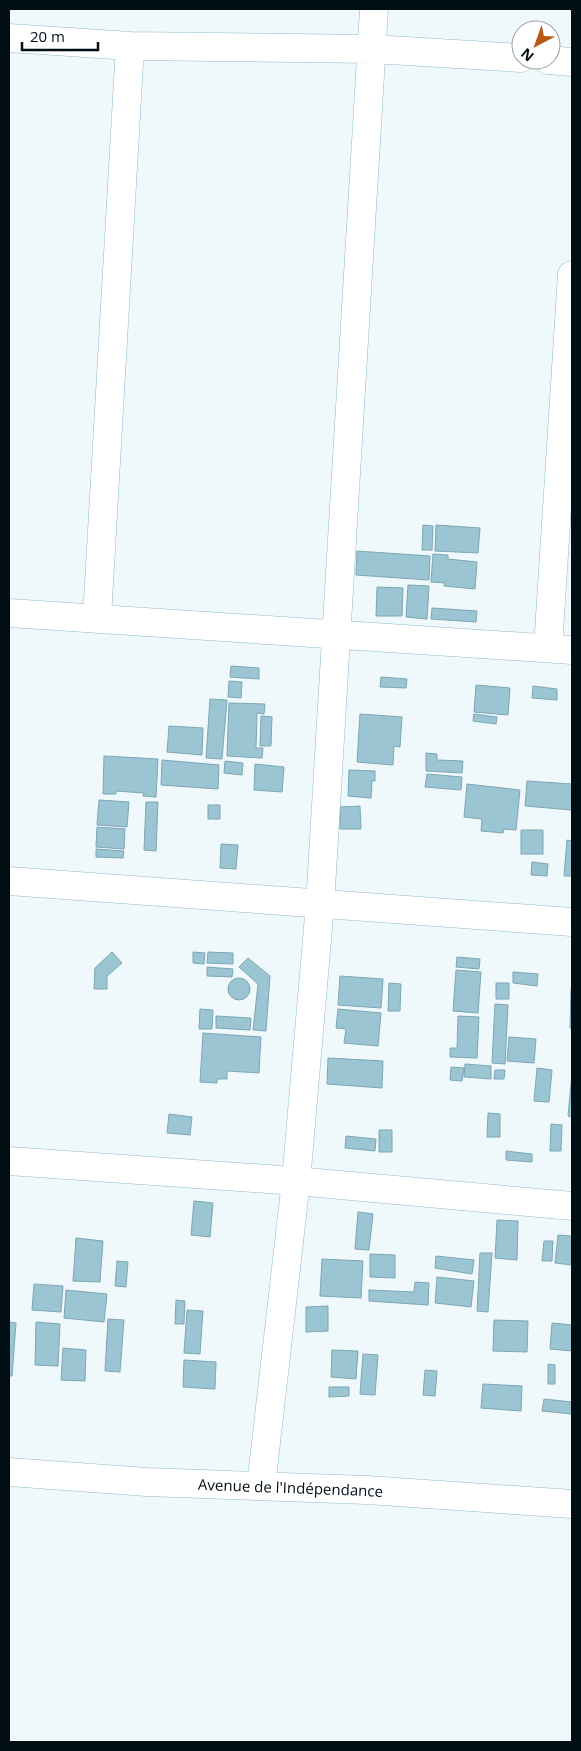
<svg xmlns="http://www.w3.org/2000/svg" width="581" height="1751" font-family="'Open Sans',sans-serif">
<rect width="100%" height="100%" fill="#eff8fb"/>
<path fill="#9cc5d4" stroke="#7da6b4" d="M423 525 433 526 432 550H422Z
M436 525 480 528 478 553 435 551Z
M357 551 430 556 429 580 356 575Z
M433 554 448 555V559L477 562 475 589 444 586 445 583 431 582Z
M408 585 429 586 427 619 406 617Z
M377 587 403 588 402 616H376Z
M432 608 477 611 476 622 431 619Z
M231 666 259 668V679L230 677Z
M381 677 407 679 406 688 380 687Z
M229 681 242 682 241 698 228 697Z
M476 685 510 688 508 715 474 712Z
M533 686 557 689V700L532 698Z
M210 699 227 700 222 759 206 758Z
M229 703 265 704 264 714 257 713 256 748H263L262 758 227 756Z
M360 714 402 717 400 747 394 746 393 765 357 762Z
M474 714 497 717 496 724 473 721Z
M261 716 272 717 271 746H260Z
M169 726 203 728 202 755 167 752Z
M426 753 437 754V760L463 761 462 773 426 771Z
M104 756 158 759 156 797 143 796 144 793 116 791V794H103Z
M162 760 219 765 218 789 161 785Z
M225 761 243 763 242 775 224 773Z
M255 764 284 767 282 792 254 790Z
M349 770 375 771V781H372L371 798 348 796Z
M427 774 462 777 461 790 425 787Z
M527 781 572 784V810L525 806Z
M467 784 520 790 516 830 504 829 503 833 481 831 482 819 464 817Z
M99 800 129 802 127 827 97 825Z
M146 802H158L156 851 144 850Z
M208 805H220V819H208Z
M360 806 361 829H340V807Z
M97 827 125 829 124 849 96 847Z
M521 830H543V854H521Z
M567 840 572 841V876H564Z
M221 844 238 845 236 869 220 868Z
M96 849 124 851 123 858 96 857Z
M532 862 548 864 547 876 531 875Z
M112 952 122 963 107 976V989H94L95 968Z
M193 952 205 953 204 964 193 963Z
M208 952 233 953V964L207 963Z
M457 957 480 959 479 969 456 967Z
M248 958 270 976 266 1031 253 1030 258 984 239 967Z
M207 967 233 969 232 977 207 976Z
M456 970 481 972 478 1013 453 1011Z
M513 972 538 974 537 986 513 983Z
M340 976 383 979 381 1008 338 1005Z
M228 989a11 11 0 1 1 22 0a11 11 0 1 1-22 0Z
M389 983 401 984 400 1011H388Z
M496 983H509V999H496Z
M571 989H572V1028H570Z
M495 1004 508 1005 505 1064 492 1063Z
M200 1009 213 1010 212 1029H199Z
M338 1009 381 1013 378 1046 344 1043 346 1029 336 1028Z
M216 1016 251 1018 250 1030 216 1028Z
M458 1016 479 1017 477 1058 450 1057V1048H457Z
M203 1033 261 1037 259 1073 227 1071V1079H217V1083L200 1082Z
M509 1037 536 1039 534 1063 507 1061Z
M328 1058 383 1061 382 1088 327 1084Z
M465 1064 491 1066V1079L464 1077Z
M451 1067 464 1068 462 1081 450 1080Z
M537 1068 552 1070 549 1102 534 1101Z
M495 1070H505L504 1079H494Z
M572 1074V1117L568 1116Z
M488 1113 500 1114V1137H487Z
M169 1114 192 1117 190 1135 167 1133Z
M551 1124 562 1125 561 1151H550Z
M379 1130H392V1152H379Z
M346 1136 376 1139 375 1151 345 1148Z
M506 1151 532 1154V1162L506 1160Z
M194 1201 213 1203 210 1237 191 1235Z
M358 1212 373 1214 369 1250 355 1249Z
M497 1220 518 1221 517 1260 495 1258Z
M558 1235 572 1236V1265L555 1263Z
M76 1238 103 1241 100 1282 73 1281Z
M544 1241H553L552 1261H542Z
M480 1253H492L488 1312 477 1311Z
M370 1254 395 1255V1278L370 1277Z
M436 1256 474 1260 472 1274 435 1268Z
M322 1259 363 1261 361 1298 320 1296Z
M117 1261 128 1262 126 1287 115 1286Z
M437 1277 474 1281 471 1307 435 1303Z
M415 1282 429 1283 428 1305 369 1301V1290L414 1292Z
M34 1284 63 1286 61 1312 32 1310Z
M66 1290 107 1294 104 1322 64 1318Z
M176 1300 185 1301 184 1324H175Z
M328 1306V1331L306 1332V1307Z
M187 1310 203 1311 200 1354 184 1353Z
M108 1319 124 1320 120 1372 105 1371Z
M494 1320 528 1321 527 1352 493 1351Z
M9 1322 16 1323 12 1376H9Z
M36 1322 60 1324 58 1366 35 1365Z
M552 1323 572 1325V1351L550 1349Z
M63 1348 86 1350 85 1381 61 1380Z
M332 1350 358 1351 356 1379 331 1377Z
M363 1354 378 1355 375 1395 360 1394Z
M184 1360 216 1362 215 1389 183 1387Z
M548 1364 555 1365V1384H548Z
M425 1370 437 1371 435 1396 423 1395Z
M483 1384 522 1386 521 1411 481 1408Z
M329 1387H349V1396L329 1397Z
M544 1399 572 1402V1414L542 1411Z"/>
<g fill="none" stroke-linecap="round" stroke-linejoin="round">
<defs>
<path id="minor" d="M9 38 130 46 372 49 521 58
M548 60 572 62
M9 613 572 650
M97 618 130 46
M548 648 572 275
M9 881 572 922
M9 1161 296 1181 572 1206
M261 1486 296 1181 320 905 374 9"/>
<g id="highway">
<path id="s1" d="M9 1472 147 1482 367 1490 572 1504"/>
</g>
</defs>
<use href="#minor" stroke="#91bac9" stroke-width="29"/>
<use href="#highway" stroke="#91bac9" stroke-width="29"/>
<use href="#minor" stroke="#fff" stroke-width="28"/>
<use href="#highway" stroke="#fff" stroke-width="28"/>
</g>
<g text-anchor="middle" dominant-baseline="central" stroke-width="5" stroke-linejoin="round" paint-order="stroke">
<g font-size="15" fill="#010e13" stroke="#fff">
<text stroke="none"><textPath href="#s1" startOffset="282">Avenue de l'Indépendance</textPath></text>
</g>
</g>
<rect width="581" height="1751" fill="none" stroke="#010e13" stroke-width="20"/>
<g transform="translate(536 45) rotate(221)"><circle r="24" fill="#ffffff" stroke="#999fa1"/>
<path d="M0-4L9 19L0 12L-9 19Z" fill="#b95915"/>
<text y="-8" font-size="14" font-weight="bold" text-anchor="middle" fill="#010e13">N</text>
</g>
<path d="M22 42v8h76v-8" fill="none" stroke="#010e13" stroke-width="2.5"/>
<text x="30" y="42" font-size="15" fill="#010e13" stroke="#ffffff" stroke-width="4" paint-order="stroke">20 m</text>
</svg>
